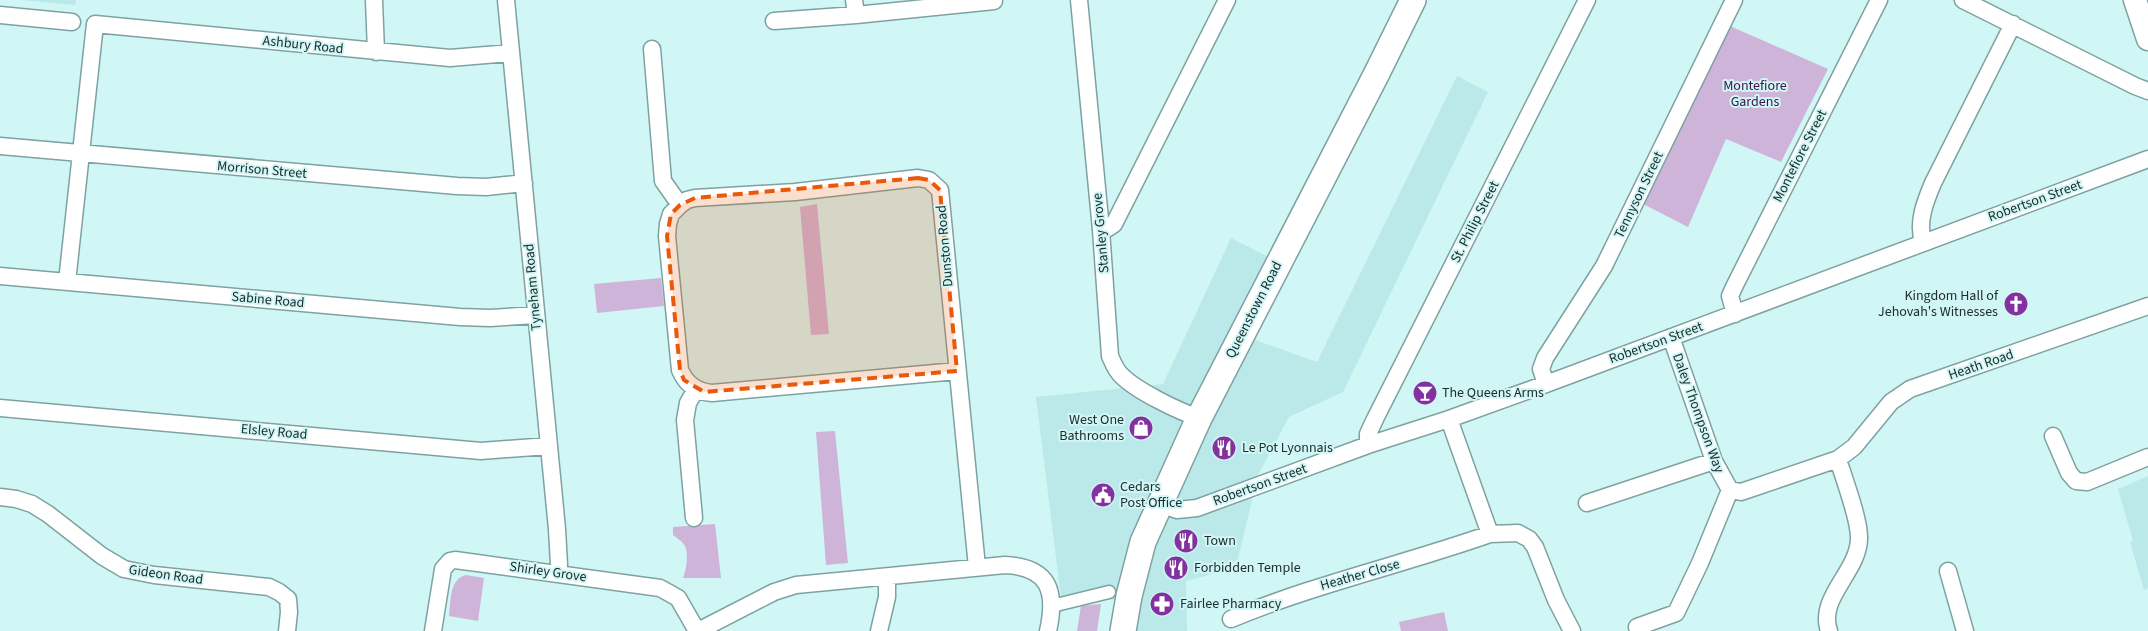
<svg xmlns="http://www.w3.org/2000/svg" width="2148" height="631" font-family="'Source Sans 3',sans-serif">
<rect width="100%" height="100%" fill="#d1f6f6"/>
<path fill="#bbe9e9" d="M21 0H76L75 5Z
M1457 76 1488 92 1343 392 1289 417 1258 475 1238 559 1206 576 1186 581 1187 631H1134L1117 600 1061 598 1036 397 1163 384 1231 238 1273 259 1241 335 1317 362Z
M2148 476V588L2144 590 2130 542 2133 541 2118 489Z"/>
<path fill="#cfb4da" d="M1730 26 1828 69 1781 162 1726 139 1688 227 1643 204Z
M817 204 829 334 811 335 800 207Z
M661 278 664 306 597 313 594 284Z
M835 431 848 563 826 565 816 432Z
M715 524 721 578H683C686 570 689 555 685 546 683 542 677 538 673 535V527Z
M466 575 484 578 478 621 449 616C451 601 449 579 466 575Z
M1101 604 1097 631H1077L1081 606Z
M1444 612 1448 631H1401L1399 622Z"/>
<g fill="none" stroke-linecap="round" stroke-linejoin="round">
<defs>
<path id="pedestrian" d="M1052 606 1109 592"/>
<path id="minor" d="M374 0 376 52
M506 0 557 529 559 565 557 573
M854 0 856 15 994 1
M1079 0 1101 230 1110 356C1113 363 1116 371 1122 376 1137 391 1178 411 1199 418
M1963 0 2135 86 2148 91
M0 15 72 22
M774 21 856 15
M652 49 663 181 680 205
M0 146 457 186 486 187 524 183
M1101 230 1108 228 1114 224 1227 0
M1923 242C1917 222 1925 202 1933 183L2013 24
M0 276 460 317 490 318 536 315
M67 282 95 24 450 58 511 53
M1735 314 1730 296 1735 285 1879 0
M1671 337 1714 461 1730 490 1741 492 1838 459C1844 479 1859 518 1859 537 1860 571 1817 597 1829 631
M957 371 712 393C697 392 686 384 680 370L667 236 668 224 671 214 680 205 687 200 695 198 795 192 918 178 929 180 940 190 977 567
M1546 384 1541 369 1545 358 1604 266 1734 0
M0 408 481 451 548 446
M2053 436 2069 473 2076 481 2087 482 2148 457
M1368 445V434L1375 419 1587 0
M1838 459 1854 447 1891 402 1910 389 2148 306
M0 497 16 499 32 504 48 514 102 556 124 569 154 575 269 587 279 592 288 599 289 612 287 631
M1587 503 1714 461
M1160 504 1177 510 1197 508 1368 445 1449 419 1546 384 2148 159
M694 518 685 420 688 403 696 389
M1490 534 1518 533 1529 539 1535 547 1556 600 1572 631
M1948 571 1965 631
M1231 619C1315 584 1405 564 1490 534L1449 419
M1637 627 1676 613 1700 563 1730 490
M433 631 443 569 450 561 455 560 660 588 678 598 697 631
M698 631 774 592 796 585 1005 565C1049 567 1057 591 1048 631
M879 631 887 597V577"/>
<path id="secondary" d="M2135 0 2148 39"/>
<path id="primary" d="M1123 631 1129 596 1143 542 1199 418 1377 73 1413 0"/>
</defs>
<use href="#pedestrian" stroke="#7ea2a1" stroke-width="15"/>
<use href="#minor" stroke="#7ea2a1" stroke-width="19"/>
<use href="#secondary" stroke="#7ea2a1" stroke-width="25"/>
<use href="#primary" stroke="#7ea2a1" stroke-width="28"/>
<use href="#pedestrian" stroke="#fff" stroke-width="12"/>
<use href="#minor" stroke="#fff" stroke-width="16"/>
<use href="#secondary" stroke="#fff" stroke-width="22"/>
<use href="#primary" stroke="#fff" stroke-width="25"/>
</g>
<path fill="#e8590c" fill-opacity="0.2" stroke="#e8590c" stroke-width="4" stroke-dasharray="10 6" stroke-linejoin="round" d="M918 178 929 180 940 190 957 371 704 392 684 380 680 370 667 236 671 214 680 205 695 198Z"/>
<defs>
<symbol id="church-disc" viewBox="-11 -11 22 22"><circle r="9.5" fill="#8431a0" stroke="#d1f6f6"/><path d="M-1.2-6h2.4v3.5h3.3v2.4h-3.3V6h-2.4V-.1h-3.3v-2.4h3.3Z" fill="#fff"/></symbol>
<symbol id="bar-disc" viewBox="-11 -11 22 22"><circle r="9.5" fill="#8431a0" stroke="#d1f6f6"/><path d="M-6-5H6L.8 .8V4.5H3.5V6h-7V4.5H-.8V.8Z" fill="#fff"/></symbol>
<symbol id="shop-disc" viewBox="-11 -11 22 22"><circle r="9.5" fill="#8431a0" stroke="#d1f6f6"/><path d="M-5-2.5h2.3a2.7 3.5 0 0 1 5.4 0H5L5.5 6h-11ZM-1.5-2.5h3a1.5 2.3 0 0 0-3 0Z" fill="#fff"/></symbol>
<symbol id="restaurant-disc" viewBox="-11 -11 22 22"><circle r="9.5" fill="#8431a0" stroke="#d1f6f6"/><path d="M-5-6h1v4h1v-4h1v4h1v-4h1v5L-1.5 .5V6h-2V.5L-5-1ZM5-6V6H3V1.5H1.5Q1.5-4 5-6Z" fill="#fff"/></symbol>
<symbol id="civic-disc" viewBox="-11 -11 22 22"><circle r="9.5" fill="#8431a0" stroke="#d1f6f6"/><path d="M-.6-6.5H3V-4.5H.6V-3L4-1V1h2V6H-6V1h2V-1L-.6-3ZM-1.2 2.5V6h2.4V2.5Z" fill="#fff"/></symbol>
<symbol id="pharmacy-disc" viewBox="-11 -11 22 22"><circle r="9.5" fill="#8431a0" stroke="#d1f6f6"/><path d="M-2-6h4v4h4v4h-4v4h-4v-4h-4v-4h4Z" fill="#fff"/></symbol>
</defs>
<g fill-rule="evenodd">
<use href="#church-disc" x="2002" y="290" width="28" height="28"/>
<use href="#bar-disc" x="1411" y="379" width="28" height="28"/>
<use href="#shop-disc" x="1127" y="414" width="28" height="28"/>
<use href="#restaurant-disc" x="1210" y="434" width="28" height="28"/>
<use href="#civic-disc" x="1089" y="481" width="28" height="28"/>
<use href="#restaurant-disc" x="1172" y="527" width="28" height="28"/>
<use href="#restaurant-disc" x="1162" y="554" width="28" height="28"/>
<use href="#pharmacy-disc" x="1148" y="590" width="28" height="28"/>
</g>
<g text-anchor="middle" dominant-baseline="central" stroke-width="4" stroke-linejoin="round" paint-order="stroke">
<g font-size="14" fill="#202e2e" stroke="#d1f6f6">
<text transform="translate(303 45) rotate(6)">Ashbury Road</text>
<text transform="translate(1800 156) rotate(-63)">Montefiore Street</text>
<text transform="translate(262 170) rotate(5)">Morrison Street</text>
<text transform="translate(1639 195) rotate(-64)">Tennyson Street</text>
<text transform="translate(2035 201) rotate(-20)">Robertson Street</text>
<text transform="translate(1475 222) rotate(-63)">St. Philip Street</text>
<text transform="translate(1101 233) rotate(-95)">Stanley Grove</text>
<text transform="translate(945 246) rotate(-95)">Dunston Road</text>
<text transform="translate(533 287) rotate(-95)">Tyneham Road</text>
<text transform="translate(268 300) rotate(5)">Sabine Road</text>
<text transform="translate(1254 310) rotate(-63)">Queenstown Road</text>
<text transform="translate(1656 343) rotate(-20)">Robertson Street</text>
<text transform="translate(1981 365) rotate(-19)">Heath Road</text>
<text transform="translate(1698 413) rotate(70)">Daley Thompson Way</text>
<text transform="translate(274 432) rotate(5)">Elsley Road</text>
<text transform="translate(1260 485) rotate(-20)">Robertson Street</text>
<text transform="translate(548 572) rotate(8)">Shirley Grove</text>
<text transform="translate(166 575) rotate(8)">Gideon Road</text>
<text transform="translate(1360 575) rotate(-16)">Heather Close</text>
</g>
<g font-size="14" fill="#3d114c" stroke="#d1f6f6">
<text x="1755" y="86">Montefiore<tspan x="1755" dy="16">Gardens</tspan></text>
</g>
<g font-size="14" fill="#202e2e" stroke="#d1f6f6" text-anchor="start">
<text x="1998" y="296" text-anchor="end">Kingdom Hall of<tspan x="1998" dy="16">Jehovah's Witnesses</tspan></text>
<text x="1442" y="393">The Queens Arms</text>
<text x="1124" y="420" text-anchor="end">West One<tspan x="1124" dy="16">Bathrooms</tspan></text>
<text x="1242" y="448">Le Pot Lyonnais</text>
<text x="1120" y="487">Cedars<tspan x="1120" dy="16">Post Office</tspan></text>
<text x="1204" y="541">Town</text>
<text x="1194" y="568">Forbidden Temple</text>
<text x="1180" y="604">Fairlee Pharmacy</text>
</g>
</g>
</svg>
